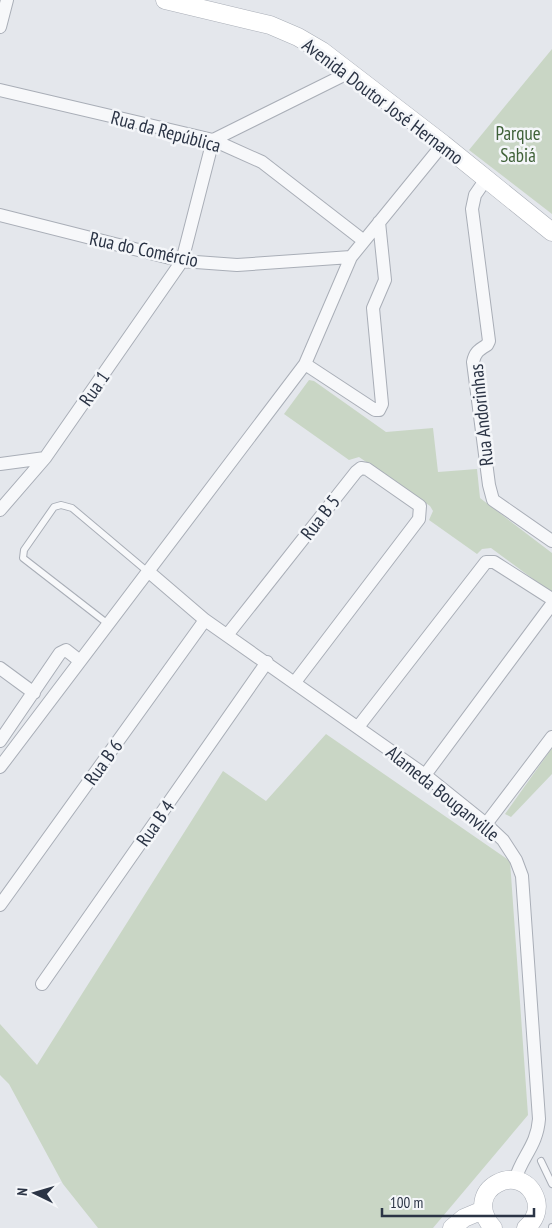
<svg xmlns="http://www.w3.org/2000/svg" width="552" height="1228" font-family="'PT Sans Narrow',sans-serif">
<rect width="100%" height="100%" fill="#e4e7ec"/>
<path fill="#c9d6c5" d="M552 49V214L469 150Z
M309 380 314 381 386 432 433 428 438 472 477 469 480 498 552 553V593L491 548 482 549 477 554 429 520 433 511 430 506 359 457 349 460 284 414Z
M326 734 510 861 528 1115 433 1228H98L63 1184 9 1084 0 1075V1024L37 1065 223 771 266 801Z
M552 748V774L511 817 505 814Z"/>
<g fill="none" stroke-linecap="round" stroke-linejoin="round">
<defs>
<path id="lane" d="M108 624 23 558 24 550 54 507 61 505 72 508 148 572
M541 1161 552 1184
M552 1228V1227"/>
<path id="street" d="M0 27 7 0
M0 90 213 140 262 162 364 241
M486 179 475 195 472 209 489 341 487 345C479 350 475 352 473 362L489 485 493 500 552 541
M0 215 182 261 237 265 351 257
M305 364 375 410H379L382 404 373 308 385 280 379 222
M0 464 45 458
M0 510 45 458 182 261 213 140 350 72
M149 572 205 620 425 775 486 824 503 840 516 860 522 876 539 1119C537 1146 522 1156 515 1180
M228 634 356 472 361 468 367 469 420 506 419 519 295 682
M0 668 34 693
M358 727 486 562H494L552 599
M0 741 60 653 66 650 80 661
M0 767 305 364 351 257 443 144
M425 775 552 604
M486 824 552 737
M0 905 205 620
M42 984 267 662"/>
<path id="secondary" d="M165 0 270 25 298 37 322 51 443 144 552 232
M452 1228 464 1218 483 1210
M493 1228C459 1189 523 1158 536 1200 539 1211 534 1221 526 1228"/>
</defs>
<use href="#lane" stroke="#a9aeb7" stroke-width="8"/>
<use href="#street" stroke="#a9aeb7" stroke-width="14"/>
<use href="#secondary" stroke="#a9aeb7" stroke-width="19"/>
<use href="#lane" stroke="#f7f8fa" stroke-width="6"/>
<use href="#street" stroke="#f7f8fa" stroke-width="12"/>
<use href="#secondary" stroke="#fff" stroke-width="18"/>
</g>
<g text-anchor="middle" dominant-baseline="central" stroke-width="5" stroke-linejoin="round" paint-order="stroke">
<g font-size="19" fill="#2b3445" stroke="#f4f6f9">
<text transform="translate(383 101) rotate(37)">Avenida Doutor José Hernamo</text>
<text transform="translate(166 131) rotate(15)">Rua da República</text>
<text transform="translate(144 249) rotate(12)">Rua do Comércio</text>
<text transform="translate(94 388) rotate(-55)">Rua 1</text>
<text transform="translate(481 415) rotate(-96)">Rua Andorinhas</text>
<text transform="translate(320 517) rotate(-52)">Rua B 5</text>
<text transform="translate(103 762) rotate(-54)">Rua B 6</text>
<text transform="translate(443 793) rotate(39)">Alameda Bouganville</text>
<text transform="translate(155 823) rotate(-55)">Rua B 4</text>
</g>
<g font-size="19" fill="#3f6138" stroke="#f4f6f9">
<text x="518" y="133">Parque<tspan x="518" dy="22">Sabiá</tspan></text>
</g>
</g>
<g transform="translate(35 1193) rotate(275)" stroke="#f4f6f9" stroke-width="4" paint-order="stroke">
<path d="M0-4L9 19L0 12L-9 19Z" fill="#2b3445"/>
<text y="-8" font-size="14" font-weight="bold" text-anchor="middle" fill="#2b3445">N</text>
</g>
<path d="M382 1208v8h152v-8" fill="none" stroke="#2b3445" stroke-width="2.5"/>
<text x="390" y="1208" font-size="15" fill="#2b3445" stroke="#f4f6f9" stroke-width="4" paint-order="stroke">100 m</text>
</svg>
